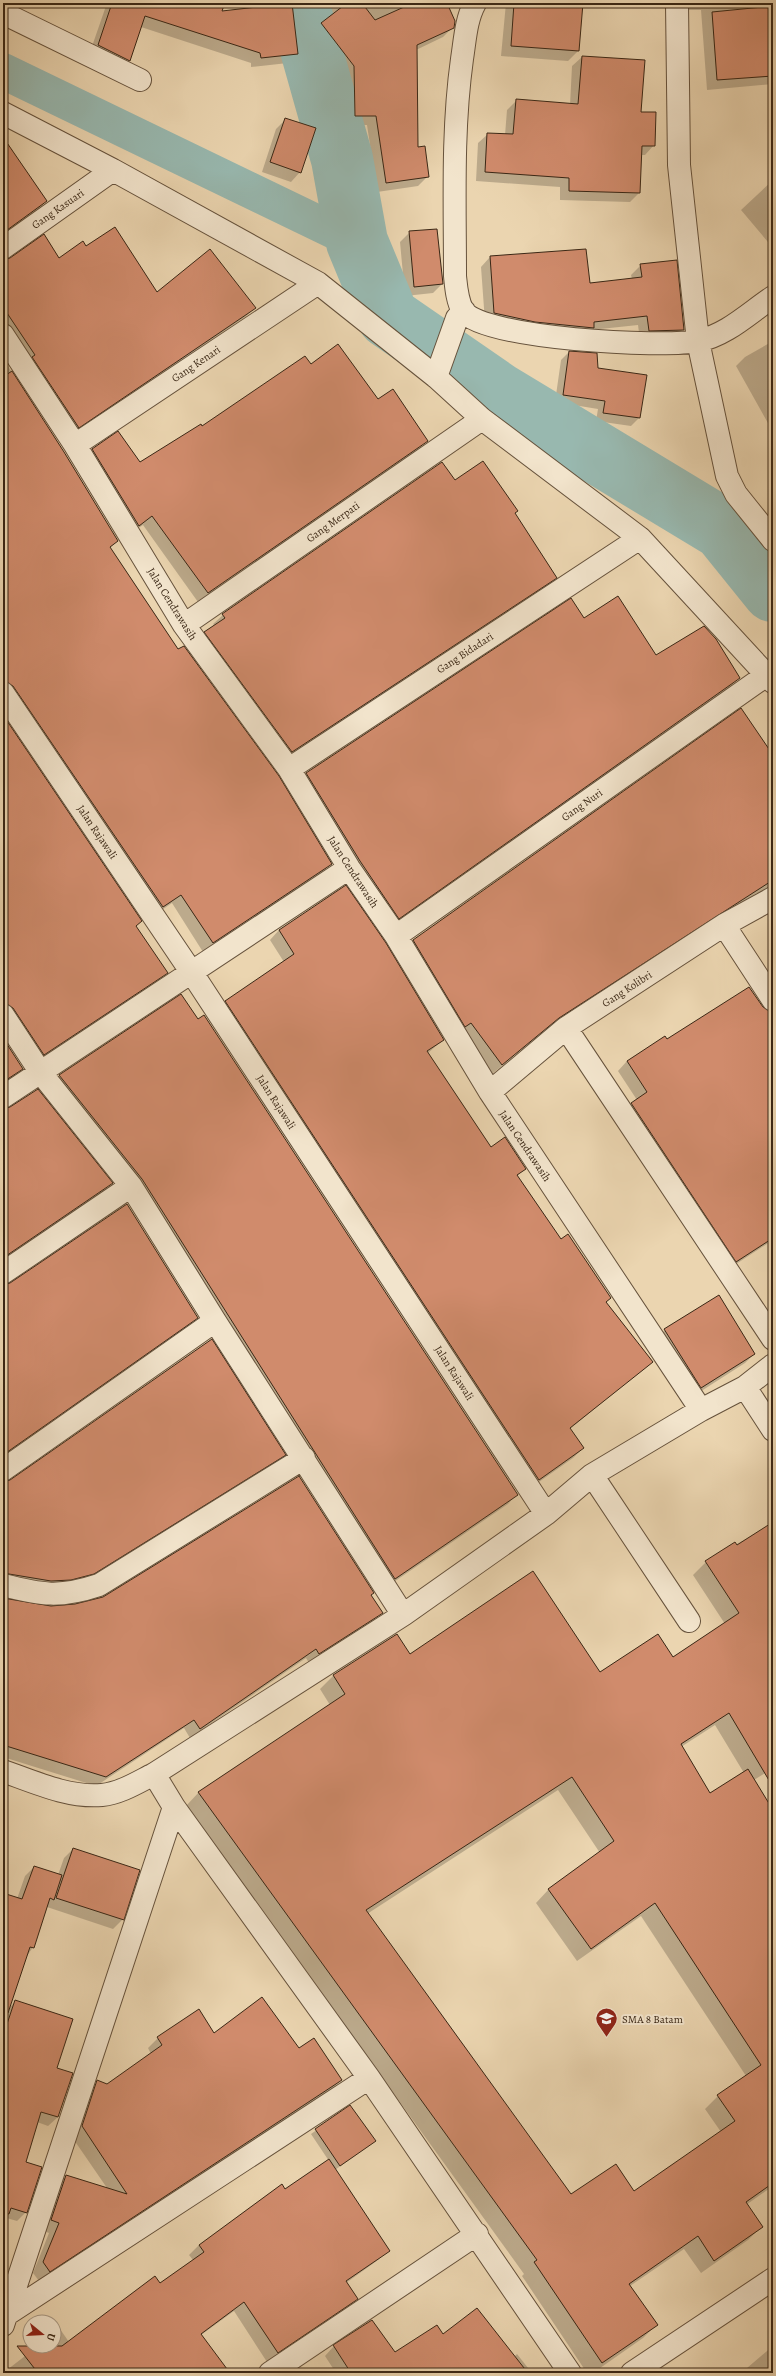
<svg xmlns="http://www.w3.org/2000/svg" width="776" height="2376" font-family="Alegreya,serif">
<rect width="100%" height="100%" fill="#ebd5b0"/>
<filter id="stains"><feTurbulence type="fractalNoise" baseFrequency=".005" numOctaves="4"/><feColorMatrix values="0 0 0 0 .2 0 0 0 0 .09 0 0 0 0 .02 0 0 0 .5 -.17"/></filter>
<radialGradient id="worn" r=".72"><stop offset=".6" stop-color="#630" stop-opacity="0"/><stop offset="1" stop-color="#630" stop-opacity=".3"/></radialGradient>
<path fill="#0003" fill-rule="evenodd" d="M107 3H223L220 12 291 3 297 53 288 63 251 67V63L141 27 129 61 120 70 89 55Z
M303 3H446L453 27 443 37 416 50 417 148 428 176 418 186 377 192 367 125H345L344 76 295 11Z
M506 3H582L578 51 568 61 501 56Z
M673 3H773V84L707 90 701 10H688V6Z
M582 57 640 113 654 145 645 155H641L639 193 630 202 560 200V187L476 181 478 143 488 134 505 135 507 110 517 100 570 105 572 66Z
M286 119 300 172 291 182 262 172 276 129Z
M3 145 13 150V153L46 201 37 211 3 234Z
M773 180V248L741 210Z
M410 232 442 284 433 293 405 296 400 242Z
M86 248 157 293 255 308 245 317 69 436 3 336V261L59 259Z
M585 250 589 284 632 279 631 275 641 265 683 329 674 339 640 340 638 325 591 330 485 322 481 267 490 257Z
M773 341V432L736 366 745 357Z
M569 352 597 369 639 418 631 426 596 421 598 409 555 402 561 360Z
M3 358 117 541 110 548 178 651 331 864 321 873 203 952 172 903 153 916 3 695Z
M378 400 427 441 417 450 198 602 143 525 129 534 83 459 93 450 140 463 202 427Z
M454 482 514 514 556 577 547 587 282 761 196 642 215 626 213 624 223 615Z
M583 619 656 656 739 678 730 687 389 927 297 783 307 774Z
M3 717 166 973 157 982 34 1064 3 1018Z
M773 757V902L757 893 707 924 549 1027 492 1074 404 950 413 940Z
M279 930 443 1040 428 1053 490 1148 525 1169 517 1176 560 1240 610 1298 605 1303 651 1362 570 1429 583 1448 573 1458 529 1489 216 1011 226 1001 284 962 270 940Z
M773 968V1001L759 980Z
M181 995 517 1494 508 1504 385 1588 132 1189 50 1085 59 1076Z
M766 1012 773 1013V1240L727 1270 622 1113 637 1100 618 1071 627 1061 665 1038 666 1041Z
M3 1040 22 1069 3 1085Z
M3 1110 111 1183 102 1193 3 1260Z
M10 1284 197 1317 187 1327 3 1456V1285Z
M665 1330 754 1354 745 1363 692 1397 655 1339Z
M284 1455 275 1464 83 1583H3V1482Z
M773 1523V1768L754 1780 773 1812V2186L746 2205 761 2227 748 2240 701 2273 684 2249 630 2286 656 2325 643 2338 593 2373H587L522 2276 524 2274 186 1806 199 1792 330 1705 320 1689 333 1676 396 1635 409 1655 600 1674 672 1658 725 1624 693 1575 706 1562ZM715 1725 744 1773 709 1794 681 1747ZM558 1790 600 1853 549 1889 536 1903 577 1961 641 1916 746 2076 718 2096 705 2109 721 2132 634 2192 571 2196 367 1914Z
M370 1596 381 1613 372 1622 309 1663 306 1658 190 1738 184 1728 96 1786 3 1757V1612L39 1606Z
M73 1849 123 1919 113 1929 47 1907 33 1947 3 1992V1894L17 1899 25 1876 34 1867 58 1875 64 1858Z
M15 2002 56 2068 58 2117 48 2126 37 2122 24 2162 26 2212 17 2221 3 2217V2019L6 2011Z
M214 2034 299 2049 341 2080 331 2090 39 2281 33 2273 49 2233 41 2230 56 2186 66 2176 107 2188 72 2137 87 2092 97 2082 107 2085 151 2054 148 2048 158 2038Z
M350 2106 374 2141 335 2170 388 2250 378 2260 346 2283 357 2299 347 2309 267 2362 234 2311 201 2335 228 2373H3L38 2346H54V2333L60 2329 69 2342 160 2284 193 2260 189 2255 199 2245 329 2161 311 2134Z
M443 2336 514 2357 517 2354 532 2373H336L325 2356 334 2346 395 2354Z
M773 2346V2373H750L747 2368Z"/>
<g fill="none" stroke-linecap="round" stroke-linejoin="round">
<path stroke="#98b8af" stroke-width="36" d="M3 71 357 242"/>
<path stroke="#98b8af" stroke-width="62" d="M298 3 342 159 357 242 388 317 498 393 723 529 773 591"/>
</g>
<path fill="#d08b6c" stroke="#3a2715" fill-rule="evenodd" d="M112 3H225L222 11 292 3 298 54 261 58 260 53 145 16 130 61 98 45Z
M347 3H362L375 20 413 3H447L455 21 454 28 417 45 418 147 425 146 429 177 386 183 376 116H355L354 66 321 23Z
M514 3H583L579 51 511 46Z
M773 6V76L717 80 712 12Z
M582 56 645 60 641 112H656L655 146H642L640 193 569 191V178L485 172 487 133 513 134 516 99 578 104Z
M285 118 316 128 301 173 270 162Z
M3 137 47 201 3 233Z
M115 227 157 292 210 249 256 308 79 428 32 357 35 355 3 307V260L10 258 44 234 59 258 83 241 86 246Z
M437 229 443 284 414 287 409 231Z
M586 249 590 283 642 277 640 264 677 260 684 330 649 331 647 316 594 322V328L535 322 494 313 490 256Z
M338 344 378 399 393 389 428 441 208 593 152 516 139 526 92 449 118 431 140 462 201 424 202 426 305 356 311 364Z
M569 351 597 353 598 368 647 375 640 418 603 413 605 401 563 395Z
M12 371 64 452 118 541 110 547 178 649 184 646 279 776 332 864 213 943 181 895 163 907 13 686 3 681V377Z
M483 461 518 511 515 513 557 578 292 752 204 632 225 618 222 614 442 462 455 480Z
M618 596 656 655 704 626 716 639 740 678 399 919 360 861 306 773 571 598 584 618Z
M741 708 773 755V880L559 1018 502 1065 471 1023 465 1027 413 940Z
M3 715 142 921 136 926 168 973 44 1055 13 1008 3 1003Z
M346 885 386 943 444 1040 427 1051 491 1147 505 1137 526 1169 517 1175 561 1239 568 1234 611 1298 606 1302 653 1362 570 1428 584 1448 539 1480 225 1001 294 954 279 930Z
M749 987 763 1007 773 1012V1238L736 1262 631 1103 647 1092 627 1061 665 1036 667 1039Z
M181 994 198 1019 204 1015 518 1495 395 1579 142 1179 59 1075Z
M3 1038 23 1069 3 1082Z
M38 1089 113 1183 3 1258V1109L10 1107Z
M127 1204 198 1318 3 1455V1285L10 1283Z
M719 1295 755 1354 701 1388 664 1329Z
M212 1339 286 1455 94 1574 71 1580 51 1581 3 1573V1482L10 1480Z
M299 1476 374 1593 371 1595 383 1613 319 1654 316 1649 200 1729 194 1720 106 1777 3 1745V1598L51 1606 75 1604 103 1597Z
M773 1522V1787L729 1713 681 1744 710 1793 748 1769 773 1810V2183L746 2202 763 2227 714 2261 698 2236 629 2284 658 2325 602 2363 534 2262 537 2260 198 1792 345 1694 333 1675 397 1634 410 1654 533 1571 600 1672 658 1634 673 1657 739 1613 705 1561 735 1542 737 1545ZM572 1777 614 1841 548 1889 591 1949 655 1903 761 2065 717 2095 735 2121 634 2191 616 2164 571 2194 366 1910Z
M73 1848 140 1870 124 1920 56 1898Z
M34 1866 62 1875 54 1900 50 1898 34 1948 30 1947 8 2013H3V1893L22 1899Z
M262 1997 299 2048 314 2038 342 2080 50 2272 43 2262 59 2223 51 2220 66 2175 127 2194 82 2126 97 2080 107 2084 162 2045 157 2037 199 2009 214 2033Z
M15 2000 73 2019 57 2068 73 2073 58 2117 41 2112 26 2162 42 2167 27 2213 11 2208 9 2214 3 2213V2036Z
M350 2105 376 2141 340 2166 315 2129Z
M329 2159 390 2251 346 2281 358 2299 278 2353 244 2302 201 2334 230 2373H38L17 2346H62L155 2276 160 2283 204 2252 199 2245 282 2184 285 2189Z
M477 2308 528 2373H351L333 2345 372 2320 395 2352 437 2325 443 2334Z"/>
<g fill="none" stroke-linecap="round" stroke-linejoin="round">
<defs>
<path id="minor" d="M475 3C466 19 465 40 462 59 452 131 455 203 455 276 456 286 457 301 463 311 483 339 663 348 698 341 727 335 749 313 773 297
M677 3 679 165 698 341 727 476 736 494 773 540
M3 13 140 80
M3 113 113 170 318 283 436 377 482 419 640 538 773 682
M3 248 113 170
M3 335 75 445 184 625 289 769 349 868 396 936 490 1092 701 1410
M436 377 457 318 464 311
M75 445 318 283
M184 625 482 419
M3 693 192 973 546 1514
M289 769 640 538
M724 925 773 1000
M396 936 768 674
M3 1015 41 1073 131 1186 215 1321 403 1615
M566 1028 773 1339
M490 1092 566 1028 724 925 773 898
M3 1097 349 868
M3 1273 131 1186
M745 1387 773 1430
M3 1470 215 1321
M592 1475 689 1621
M3 1585C42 1595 60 1598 99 1585L304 1458
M3 1771C34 1782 69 1798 102 1795 121 1793 138 1782 154 1774L403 1615 546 1514 592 1475 701 1410 745 1387 773 1365
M154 1774 174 1807 369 2078 570 2373
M6 2315 369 2078
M3 2325 174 1807
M270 2373 477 2234
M632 2373 773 2279"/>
</defs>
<use href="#minor" stroke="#66523c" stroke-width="24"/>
<use href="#minor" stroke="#f2e4cc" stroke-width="22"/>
</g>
<defs>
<symbol id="school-pin" viewBox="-11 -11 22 30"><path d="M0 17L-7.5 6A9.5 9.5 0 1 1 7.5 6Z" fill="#8f2418" stroke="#f2e4cc"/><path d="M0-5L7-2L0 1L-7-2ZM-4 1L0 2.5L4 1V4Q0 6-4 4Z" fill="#fff"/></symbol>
</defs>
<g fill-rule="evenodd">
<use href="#school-pin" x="594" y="2006" width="25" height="34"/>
</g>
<g text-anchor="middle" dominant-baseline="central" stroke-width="4" stroke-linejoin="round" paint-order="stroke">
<g font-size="11" fill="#3a2715" stroke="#f2e4cc">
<text transform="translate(58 209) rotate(-35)">Gang Kasuari</text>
<text transform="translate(196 364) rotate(-34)">Gang Kenari</text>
<text transform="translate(333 522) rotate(-35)">Gang Merpati</text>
<text transform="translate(172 604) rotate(58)">Jalan Cendrawasih</text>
<text transform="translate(465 653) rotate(-33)">Gang Bidadari</text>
<text transform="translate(582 805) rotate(-35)">Gang Nuri</text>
<text transform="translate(97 832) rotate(56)">Jalan Rajawali</text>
<text transform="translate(353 872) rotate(57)">Jalan Cendrawasih</text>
<text transform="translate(627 989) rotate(-33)">Gang Kolibri</text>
<text transform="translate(276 1102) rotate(57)">Jalan Rajawali</text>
<text transform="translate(525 1146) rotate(56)">Jalan Cendrawasih</text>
<text transform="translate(454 1373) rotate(57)">Jalan Rajawali</text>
</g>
<g font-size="11" fill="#3a2715" stroke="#f2e4cc" text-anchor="start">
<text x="622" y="2019">SMA 8 Batam</text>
</g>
</g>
<rect width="776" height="2376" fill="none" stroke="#ebd5b0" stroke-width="16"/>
<rect x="4" y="4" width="768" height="2368" fill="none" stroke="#3a2715" stroke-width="2"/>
<rect x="8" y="8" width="760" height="2360" fill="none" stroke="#3a2715"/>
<g transform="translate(42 2334) rotate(108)"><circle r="19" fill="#f2e4cc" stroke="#a89883"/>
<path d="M0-3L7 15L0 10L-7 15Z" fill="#8f2418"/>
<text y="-6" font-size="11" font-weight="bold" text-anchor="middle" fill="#3a2715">U</text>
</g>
<rect width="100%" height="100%" filter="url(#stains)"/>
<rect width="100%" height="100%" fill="url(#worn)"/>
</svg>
